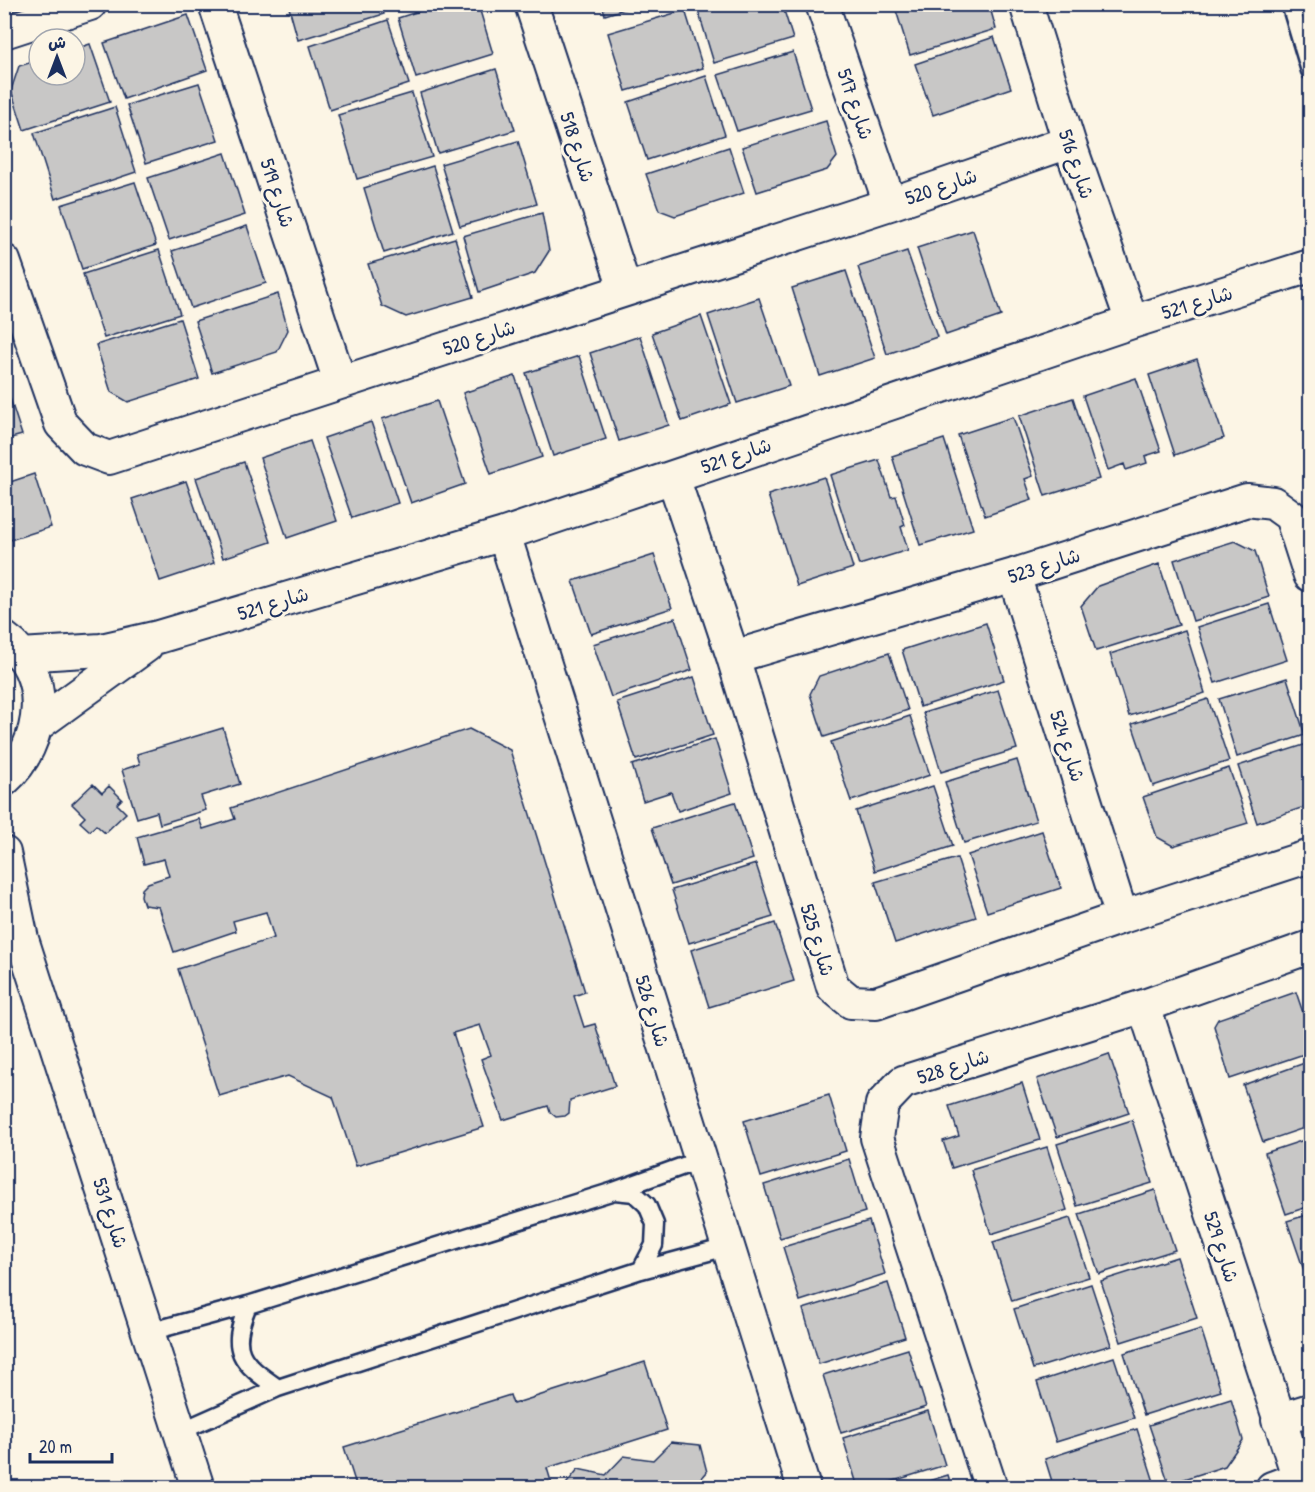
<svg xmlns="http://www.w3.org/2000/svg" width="1315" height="1492" font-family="'Patrick Hand','Playpen Sans Arabic',sans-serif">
<rect width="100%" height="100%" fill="#fcf5e5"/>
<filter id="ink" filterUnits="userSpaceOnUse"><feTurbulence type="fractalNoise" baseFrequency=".0167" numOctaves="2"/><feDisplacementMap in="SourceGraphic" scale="12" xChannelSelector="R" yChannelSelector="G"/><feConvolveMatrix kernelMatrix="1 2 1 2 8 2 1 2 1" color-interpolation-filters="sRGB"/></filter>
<g filter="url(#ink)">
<path fill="#c8c7c6" stroke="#1b2f5e" stroke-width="1.5" d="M288 4H381L384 14 298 40Z
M441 4H478L493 54 416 78 398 18Z
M602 4H640L605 15Z
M706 4H782L793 39 714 63 697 7Z
M894 4H989L996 29 910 55Z
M685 10 703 68 626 91 608 33Z
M188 15 207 70 124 99 104 43Z
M388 20 409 84 330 110 310 46Z
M994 37 1011 88 933 115 915 64Z
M90 44 110 102 24 130 11 90 19 66 39 60V75H75V49Z
M793 52 811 109 737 131 718 75Z
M496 69 515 130 438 153 420 93Z
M706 76 725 135 647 160 628 102Z
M199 83 218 140 146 163 127 105Z
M412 93 432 157 357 179 338 115Z
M115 107 136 172 55 199 34 133Z
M826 121 837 157 827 170 757 192 742 147Z
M518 141 537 204 460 226 441 164Z
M729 147 744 193 675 216 659 210 646 174Z
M225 153 245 215 169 240 148 178Z
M433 166 453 231 384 253 364 188Z
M135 182 156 245 82 269 61 205Z
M542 213 549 251 535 273 479 292 463 236Z
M247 226 266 283 191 308 172 251Z
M973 230 1001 316 946 335 917 248Z
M455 238 473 297 406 317 382 306 368 264Z
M159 250 180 314 104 338 83 274Z
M907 251 937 337 887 354 858 267Z
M846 271 875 358 820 376 792 288Z
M278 294 288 330 277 352 212 373 195 321Z
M759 298 789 386 737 403 708 315Z
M701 316 731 404 682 421 652 333Z
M180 319 199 379 128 402 111 392 96 345Z
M640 336 669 425 619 441 590 353Z
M579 356 606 439 553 456 526 373Z
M1197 359 1224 438 1175 455 1149 375Z
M515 376 542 457 491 474 463 393Z
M1136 378 1161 451 1145 456 1147 463 1126 470 1124 464 1108 470 1083 396Z
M4 380 22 435 4 440Z
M1073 398 1099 479 1045 496 1019 416Z
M437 401 465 484 411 503 382 419Z
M1013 417 1033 476 1025 479 1032 500 985 516 958 435Z
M371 422 398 503 352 518 324 438Z
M944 439 973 529 920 545 892 456Z
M310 441 337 521 287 538 260 458Z
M879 460 891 497 896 496 905 525 901 527 908 550 859 565 830 475Z
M244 462 271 542 223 558 196 478Z
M34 474 51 527 4 542V484Z
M824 477 853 568 797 586 768 495Z
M186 481 214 563 160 581 132 499Z
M1235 541 1255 551 1269 597 1193 621 1174 560Z
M654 555 672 608 591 634 573 581Z
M1159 564 1179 625 1096 651 1081 606 1098 586Z
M1269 604 1287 660 1215 683 1197 627Z
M675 618 692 670 611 697 593 644Z
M986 623 1004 680 920 707 902 650Z
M1185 630 1205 693 1129 716 1110 654Z
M889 653 908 710 824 737 810 694 819 676Z
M694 677 713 735 636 760 617 702Z
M1287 678 1305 735 1237 757 1219 699Z
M998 690 1017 749 941 772 923 713Z
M1208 699 1229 761 1153 786 1132 724Z
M910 716 930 775 851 801 831 742Z
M223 728 240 784 201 796 206 810 160 824 157 812 137 818 122 770 140 764 137 754Z
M469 729 510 750 585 992 574 996 584 1027 595 1024 615 1086 570 1100 569 1113 565 1116 556 1117 550 1112 548 1106 503 1120 481 1059 491 1055 480 1025 453 1033 484 1127 356 1166 333 1097 288 1076 219 1096 178 969 274 938 266 912 233 921 236 931 174 952 159 907 144 905 141 896 142 889 148 883 169 876 164 859 144 864 137 837 199 819 203 829 235 819 231 808Z
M715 739 732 793 678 811 671 792 643 801 632 765Z
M1310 743V805L1257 823 1238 766Z
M1017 760 1036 821 964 843 945 782Z
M1229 768 1248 823 1173 846 1157 837 1143 797Z
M93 784 102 793 109 786 122 799 117 804 126 813 105 833 96 825 90 831 80 822 85 817 72 804Z
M933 786 953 846 875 871 856 811Z
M735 802 753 859 671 885 652 828Z
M1042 831 1061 888 987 912 968 855Z
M957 858 976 917 895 943 875 882Z
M756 864 773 917 689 943 672 890Z
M775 923 794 981 709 1007 691 950Z
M1296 992 1310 1033V1052L1230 1079 1214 1026 1218 1019Z
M1109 1054 1129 1113 1057 1137 1037 1079Z
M1310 1061V1126L1263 1142 1243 1085Z
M1022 1083 1040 1140 952 1168 943 1141 959 1136 949 1106Z
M829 1095 846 1151 761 1177 744 1121Z
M1132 1120 1152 1183 1077 1206 1057 1144Z
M1310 1138V1206L1286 1214 1265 1153Z
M1047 1147 1067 1210 991 1234 971 1170Z
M849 1159 865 1212 780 1238 764 1185Z
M1155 1190 1175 1250 1099 1274 1079 1214Z
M1310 1214V1288L1287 1221Z
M1070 1218 1089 1277 1012 1301 993 1242Z
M869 1221 885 1274 800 1301 783 1247Z
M1177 1257 1197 1318 1121 1342 1101 1281Z
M888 1283 905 1337 819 1364 803 1309Z
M1091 1284 1111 1345 1033 1369 1014 1309Z
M1201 1329 1221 1391 1144 1415 1124 1353Z
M908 1349 926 1407 841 1433 823 1375Z
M1114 1357 1134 1418 1056 1442 1037 1382Z
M645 1362 667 1430 547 1468 553 1488H490L489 1485 480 1488H357L344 1447 510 1395 513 1404Z
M1231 1399 1243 1440 1225 1466 1169 1484 1149 1425Z
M928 1411 945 1465 871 1488H858L843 1438Z
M1137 1429 1156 1488H1054L1045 1459Z
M671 1442 700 1445 707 1472 693 1488H563L578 1469 606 1475 624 1456 653 1460Z
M948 1475 952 1488H906Z"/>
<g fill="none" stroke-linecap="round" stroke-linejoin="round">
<defs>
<path id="lane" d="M1290 4 1310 71
M615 1191 634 1193 647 1205 655 1224 654 1245 641 1270
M248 1305C229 1351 240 1362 278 1388
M149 1332 248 1305 614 1191 700 1160
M181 1431 278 1388 641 1270 727 1247"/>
<path id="street" d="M215 4 340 382
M531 4 625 289
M822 4 890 204
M1026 4 1069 142 1132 322
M4 32 90 4
M4 261 61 424 85 449 109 458 890 204 1069 142
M673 477 733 657 833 987 851 1002 876 1003 1122 917 1310 856
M504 534 804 1488
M1014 575 1122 917
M4 638C53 672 45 744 4 780
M21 655 101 650 158 637 504 534 1132 322 1310 266
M733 657 1014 575 1247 500 1273 503 1291 516 1310 575
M37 725 146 646
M4 853 22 939 198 1488
M1144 1006 1302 1488
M1278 1420 1310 1410
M991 1488 877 1138 882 1104 903 1082 1144 1006 1310 947
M1272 1488 1299 1478"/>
</defs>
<use href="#lane" stroke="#1b2f5e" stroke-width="21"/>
<use href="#street" stroke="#1b2f5e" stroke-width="36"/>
<use href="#lane" stroke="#fcf5e5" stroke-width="16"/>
<use href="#street" stroke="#fcf5e5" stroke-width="32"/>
</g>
</g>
<g text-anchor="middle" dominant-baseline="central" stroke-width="6" stroke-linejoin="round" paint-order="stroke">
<g font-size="20" fill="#1b2f5e" stroke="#fcf5e5">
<text transform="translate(856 104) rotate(71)">شارع 517</text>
<text transform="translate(578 147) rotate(72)">شارع 518</text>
<text transform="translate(1077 164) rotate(71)">شارع 516</text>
<text transform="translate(941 186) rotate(-19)">شارع 520</text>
<text transform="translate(278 193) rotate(72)">شارع 519</text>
<text transform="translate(1197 302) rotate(-17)">شارع 521</text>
<text transform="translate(479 337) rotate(-18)">شارع 520</text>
<text transform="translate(736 455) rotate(-19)">شارع 521</text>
<text transform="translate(1044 565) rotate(-18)">شارع 523</text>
<text transform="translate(273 603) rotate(-17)">شارع 521</text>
<text transform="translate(1068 746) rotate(72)">شارع 524</text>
<text transform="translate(818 940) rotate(73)">شارع 525</text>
<text transform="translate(653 1011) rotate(73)">شارع 526</text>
<text transform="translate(953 1066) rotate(-18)">شارع 528</text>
<text transform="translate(111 1213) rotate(72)">شارع 531</text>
<text transform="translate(1222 1247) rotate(72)">شارع 529</text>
</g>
</g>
<rect width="1315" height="1492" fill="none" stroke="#fcf5e5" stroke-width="24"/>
<rect x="12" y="12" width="1291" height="1468" fill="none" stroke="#1b2f5e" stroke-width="2" filter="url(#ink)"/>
<g transform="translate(57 57)"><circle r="28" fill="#fcf5e5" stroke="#a2a6af" stroke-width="1.5"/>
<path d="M0-4.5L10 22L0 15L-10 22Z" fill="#1b2f5e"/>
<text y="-9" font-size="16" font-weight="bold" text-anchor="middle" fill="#1b2f5e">ش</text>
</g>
<path d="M30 1453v9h82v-9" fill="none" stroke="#1b2f5e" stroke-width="3"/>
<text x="39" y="1453" font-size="18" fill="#1b2f5e" stroke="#fcf5e5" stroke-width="4.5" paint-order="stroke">20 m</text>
</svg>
